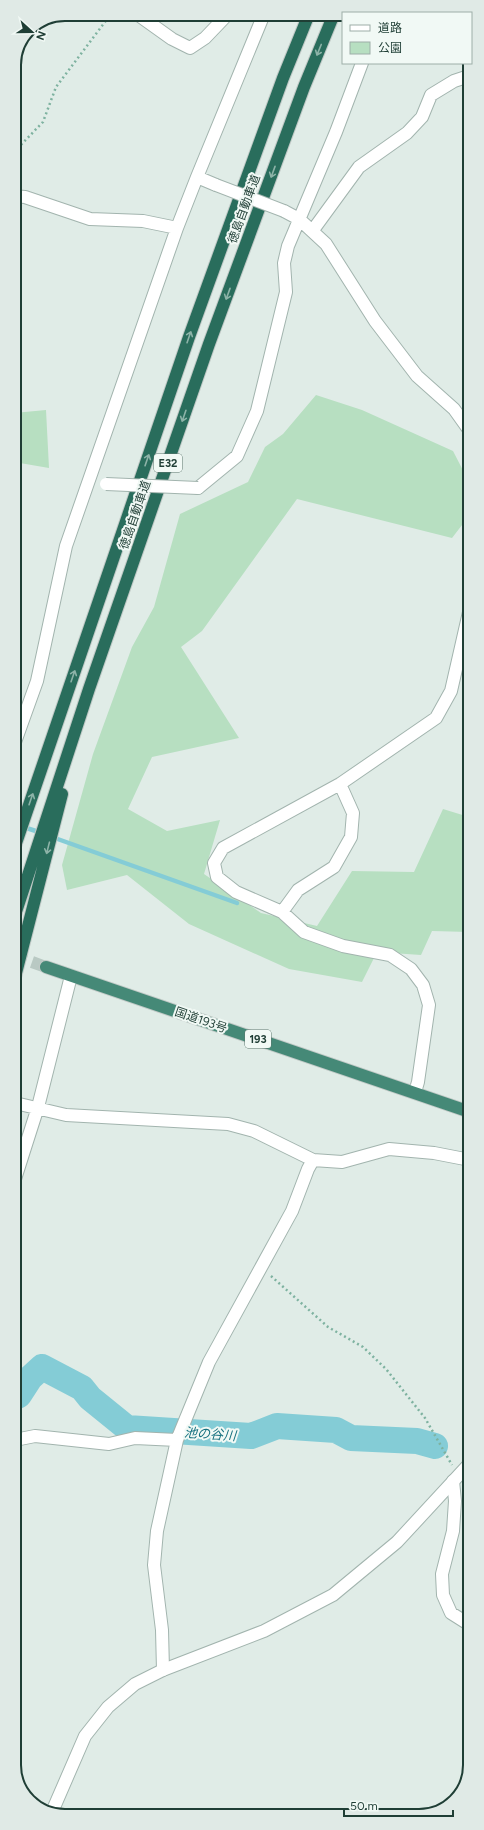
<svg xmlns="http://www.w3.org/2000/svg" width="484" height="1830" font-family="Figtree,'Noto Sans JP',sans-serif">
<rect width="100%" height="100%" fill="#e0ece7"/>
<path fill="#b7dfc1" d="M316 395 362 410 453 451 469 482V516L452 538 297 499 202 631 181 647 239 738 152 757 128 809 167 831 220 820 204 874 261 913 317 926 352 871 414 872 443 809 469 817V932L432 931 421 955 377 952 362 982 289 969 189 924 127 875 67 890 62 865 93 754 132 647 154 607 180 514 248 482 265 447 283 434Z
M46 410 49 468 14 462V413Z"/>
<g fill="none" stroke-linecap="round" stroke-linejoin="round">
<path stroke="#84ccd6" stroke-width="4.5" d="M14 824 42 833
M52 837 237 903"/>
<path stroke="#84ccd6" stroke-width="26" d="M15 1397 19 1395 30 1378 42 1367 82 1388 90 1398 127 1428 251 1436 277 1426 336 1430 351 1438 417 1441 435 1446"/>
<path stroke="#b9c9c3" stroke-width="12" stroke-dasharray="12 6" stroke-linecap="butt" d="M15 956 46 967"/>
<defs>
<path id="minor" d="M137 14 172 39 190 48 205 38 228 14
M197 177 216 185
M14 196 25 197 90 219 143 221 177 228
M284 211 299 219 326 244 375 321 417 376 454 409 469 430
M313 230 359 167 407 133 422 117 431 95 454 81 469 76
M198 488 237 456 257 411 286 292 284 263 288 246 336 132 362 63
M14 745 37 681 66 546 177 228 197 177 264 14
M340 784 353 813 351 837 334 867 298 890 282 912 304 932 343 946 390 955 411 969 423 985 429 1005 418 1082 415 1092
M282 912 236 892 217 877 214 863 223 848 340 784 436 718 451 691 469 612
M15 1103 66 1115 228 1124 254 1131 313 1160 342 1162 389 1149 434 1153 470 1160
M15 1179 38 1107 71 976
M15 1440 35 1436 109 1444 135 1438 177 1440
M453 1481 455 1501 453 1531 442 1574 443 1595 451 1613 470 1625
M163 1670 162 1630 154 1565 157 1531 177 1440 209 1362 292 1211 308 1169 313 1160"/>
<path id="tertiary" d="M52 1812 85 1736 108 1707 135 1684 163 1670 264 1631 333 1595 397 1542 470 1463"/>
<path id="trunk" d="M46 967 470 1112"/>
<path id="motorway" d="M14 849 189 337 283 78 309 14
M15 915 89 689 209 344 304 87 334 14
M15 977 62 794"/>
</defs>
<use href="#minor" stroke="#a2b4ae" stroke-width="14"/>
<use href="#tertiary" stroke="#a2b4ae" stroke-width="14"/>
<use href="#trunk" stroke="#c0c9c6" stroke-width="14"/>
<use href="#motorway" stroke="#c0c9c6" stroke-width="14"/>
<path stroke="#7eb2a0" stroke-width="2.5" stroke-dasharray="2 3" stroke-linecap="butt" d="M14 152 43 122 56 87 111 14
M271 1276 328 1327 363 1347 386 1369 425 1418 452 1465
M28 1798 42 1803"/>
<use href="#minor" stroke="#fff" stroke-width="12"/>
<use href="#tertiary" stroke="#fff" stroke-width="12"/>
<use href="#trunk" stroke="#458977" stroke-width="12"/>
<use href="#motorway" stroke="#296d5c" stroke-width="12"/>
<defs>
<path id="minor-bridge" d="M216 185 284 211
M106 484 198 488"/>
</defs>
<use href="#minor-bridge" stroke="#a2b4ae" stroke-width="14" stroke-linecap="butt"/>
<use href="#minor-bridge" stroke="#fff" stroke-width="12"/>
</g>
<defs><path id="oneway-shaft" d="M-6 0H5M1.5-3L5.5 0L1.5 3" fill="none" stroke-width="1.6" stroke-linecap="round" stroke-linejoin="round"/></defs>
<g stroke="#8db3a8">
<use href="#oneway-shaft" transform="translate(319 50) rotate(112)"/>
<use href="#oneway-shaft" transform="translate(273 172) rotate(110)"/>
<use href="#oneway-shaft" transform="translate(228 294) rotate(110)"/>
<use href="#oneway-shaft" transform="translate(189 337) rotate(-71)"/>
<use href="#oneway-shaft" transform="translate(184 416) rotate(109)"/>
<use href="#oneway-shaft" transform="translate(147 460) rotate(-71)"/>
<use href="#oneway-shaft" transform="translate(73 676) rotate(-71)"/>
<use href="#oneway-shaft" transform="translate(31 799) rotate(-71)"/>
<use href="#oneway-shaft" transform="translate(48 848) rotate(104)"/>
</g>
<g text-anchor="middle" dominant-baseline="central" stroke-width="4" stroke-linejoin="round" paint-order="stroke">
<g fill="#f1f9f5" stroke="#5e766f" stroke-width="1">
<rect x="154" y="454" width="28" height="18" rx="3"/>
<rect x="245" y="1030" width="26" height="18" rx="3"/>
</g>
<g font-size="11" font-weight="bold" fill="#1f3e35">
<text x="168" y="463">E32</text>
<text x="258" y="1039">193</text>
</g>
<g font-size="12" fill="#1f3e35" stroke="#f1f9f5">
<text transform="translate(244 209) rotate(-70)">徳島自動車道</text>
<text transform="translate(135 515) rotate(-71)">徳島自動車道</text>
<text transform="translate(201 1020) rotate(19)">国道193号</text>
</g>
<g font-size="13" font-style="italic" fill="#15707f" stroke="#f1f9f5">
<text transform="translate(210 1434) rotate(4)">池の谷川</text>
</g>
</g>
<path d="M0 0H484V1830H0ZM65 21H419A44 44 0 0 1 463 65V1765A44 44 0 0 1 419 1809H65A44 44 0 0 1 21 1765V65A44 44 0 0 1 65 21Z" fill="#e0eae6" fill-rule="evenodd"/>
<path fill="none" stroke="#1f3e35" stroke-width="2" d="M65 21H419A44 44 0 0 1 463 65V1765A44 44 0 0 1 419 1809H65A44 44 0 0 1 21 1765V65A44 44 0 0 1 65 21Z"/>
<rect x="342" y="12" width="130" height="52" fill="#f1f9f5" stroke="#9daea8"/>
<rect x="350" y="25" width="20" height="6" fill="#ffffff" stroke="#9daea8"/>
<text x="378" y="32" font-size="12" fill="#1f3e35">道路</text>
<rect x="350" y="42" width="20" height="12" fill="#b7dfc1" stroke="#9daea8"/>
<text x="378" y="52" font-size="12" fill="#1f3e35">公園</text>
<g transform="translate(32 32) rotate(111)" stroke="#f1f9f5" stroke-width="3" paint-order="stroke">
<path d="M0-3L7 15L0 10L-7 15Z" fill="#1f3e35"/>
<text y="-6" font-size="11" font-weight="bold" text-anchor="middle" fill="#1f3e35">N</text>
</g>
<path d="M344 1810v6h109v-6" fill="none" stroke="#1f3e35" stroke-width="2"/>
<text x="350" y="1810" font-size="12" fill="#1f3e35" stroke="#f1f9f5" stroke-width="3" paint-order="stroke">50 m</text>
</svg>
